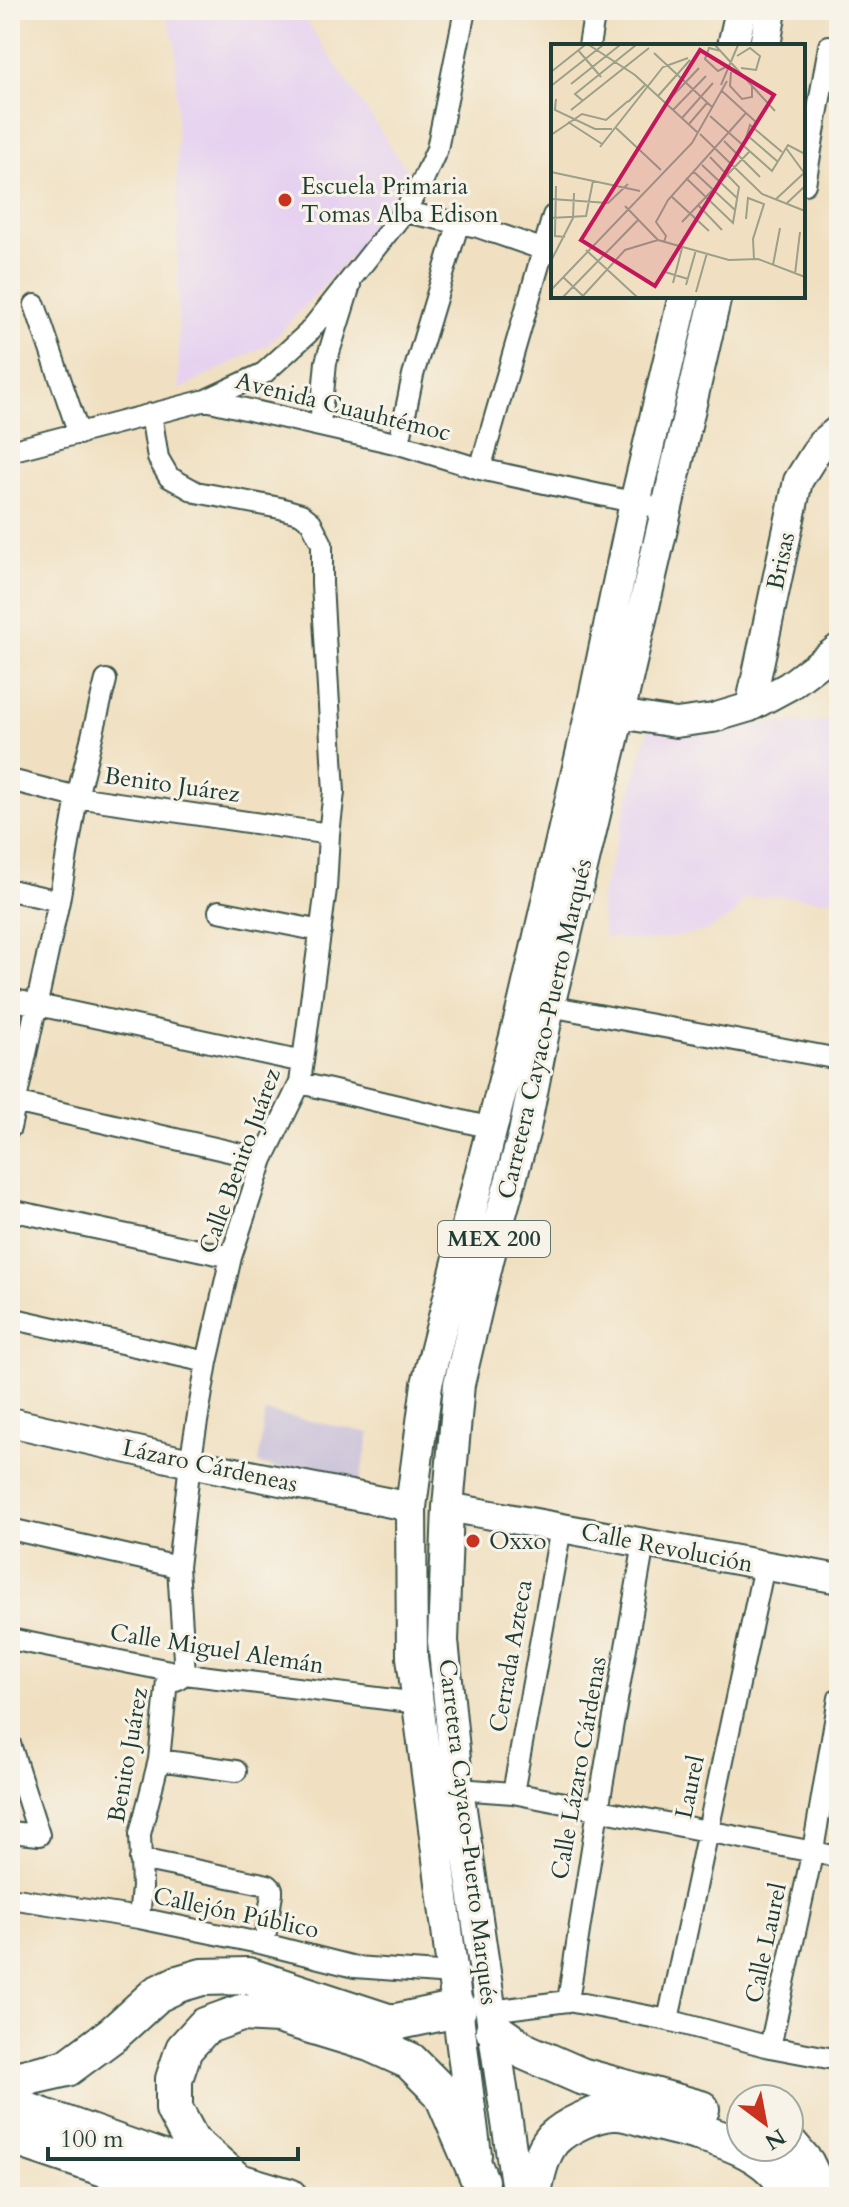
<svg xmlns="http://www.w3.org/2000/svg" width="849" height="2207" font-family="Cardo,serif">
<rect width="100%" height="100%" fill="#f7f3e8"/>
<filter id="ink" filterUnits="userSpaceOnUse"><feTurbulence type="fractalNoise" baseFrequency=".0125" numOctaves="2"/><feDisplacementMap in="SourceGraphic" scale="16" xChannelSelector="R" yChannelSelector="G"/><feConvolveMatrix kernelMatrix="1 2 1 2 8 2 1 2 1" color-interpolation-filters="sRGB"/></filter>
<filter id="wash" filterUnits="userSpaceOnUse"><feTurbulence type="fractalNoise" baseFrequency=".006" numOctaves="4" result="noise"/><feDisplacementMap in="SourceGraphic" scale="32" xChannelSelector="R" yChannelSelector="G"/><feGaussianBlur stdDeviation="1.8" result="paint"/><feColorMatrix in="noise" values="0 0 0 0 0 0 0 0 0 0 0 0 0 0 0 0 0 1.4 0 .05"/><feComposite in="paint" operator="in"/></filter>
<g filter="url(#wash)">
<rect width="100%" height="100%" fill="#f0e0c1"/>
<path fill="#e6d2f0" d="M165 10H299L408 172 378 227 269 344 179 390 176 47Z
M839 721V893L825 900 781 896 744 898 734 915 706 931 650 941 604 937 600 900 649 728Z"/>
<path fill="#c8bfd8" d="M265 1412 370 1433 358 1487 258 1464Z"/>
</g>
<g filter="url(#ink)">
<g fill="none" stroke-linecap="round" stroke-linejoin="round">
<defs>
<path id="street" d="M589 46 595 10
M805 184 829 46
M404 212 478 227 553 253
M35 305 79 434
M206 400 264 373 308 333 404 212 423 180 437 149 465 10
M320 425 326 362 350 285
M399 444 413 375 458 225
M10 451 206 400 399 444 480 469 665 509
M480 469 553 216
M10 780 77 797 329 834
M10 890 59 901
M219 911 321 931
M10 999 303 1062
M549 1006 839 1059
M300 1083 492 1128
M10 1101 263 1159
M10 1128 59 901 77 797 106 680
M10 1210 231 1257
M10 1318 207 1362
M10 1529 178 1567
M10 1639 185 1674 418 1703
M10 1744 39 1835 10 1832
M159 1760 236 1771
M458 1789 513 1793 839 1857
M513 1793 561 1528
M140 1859 268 1885 272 1889V1894L264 1944
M10 1898 139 1918 264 1944 355 1967 452 1974
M139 1918 142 1887 140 1834 159 1760 167 1680H176L185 1674 178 1567 190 1463 207 1362 231 1257 263 1159 300 1083 326 889 329 834 334 792 322 584V544L311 522 301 514 280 508 196 492 169 477 158 458 151 414
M568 2001 598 1810 644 1543
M491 2011 568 2001 668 2020 770 2047 839 2060
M668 2020 764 1566
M770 2047 813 1850 839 1698"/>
<path id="secondary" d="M750 707 798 481 821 444 839 429
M619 714 676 723 713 718 750 707 789 686 839 648
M10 1422 190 1463 411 1507
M448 1507 839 1579"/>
<path id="primary" d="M733 46 741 10
M765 46 771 10
M476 2155 412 1657 411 1507 427 1384 524 1001 592 707 635 503 684 296
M518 2197 458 1789 443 1641 448 1507 459 1384 489 1257 524 1133 549 1006 619 714 716 296"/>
<path id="highway" d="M494 2030 526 2052 581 2076 701 2109
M10 2081 67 2068 113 2034 157 1994 178 1984 202 1977 248 1976 391 2023 458 2009
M10 2105 166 2160 289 2197
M10 2136 190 2197
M789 2144 806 2164 822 2197
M237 2181 191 2141 174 2109V2079L184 2049 205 2026 241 2013 278 2015 370 2043 410 2061 442 2093 480 2181
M532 2197C536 2178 540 2154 553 2139 566 2126 596 2112 614 2112 627 2111 644 2119 657 2122 702 2133 774 2146 791 2197"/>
</defs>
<use href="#street" stroke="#3e5549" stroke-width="24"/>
<use href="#secondary" stroke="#3e5549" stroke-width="32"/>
<use href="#primary" stroke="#3e5549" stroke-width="34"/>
<use href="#highway" stroke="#3e5549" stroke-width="40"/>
<use href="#street" stroke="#fff" stroke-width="20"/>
<use href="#secondary" stroke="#fff" stroke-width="28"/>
<use href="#primary" stroke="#fff" stroke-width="30"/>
<use href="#highway" stroke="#fff" stroke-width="36"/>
</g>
</g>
<g fill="#c8321e" stroke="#f7f3e8" stroke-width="3">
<circle cx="285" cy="200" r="8"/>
<circle cx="473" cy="1541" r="8"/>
</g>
<g text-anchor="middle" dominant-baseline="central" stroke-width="6" stroke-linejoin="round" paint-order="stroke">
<rect fill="#f7f3e8" stroke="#60746a" stroke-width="2" x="438" y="1221" width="112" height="36" rx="6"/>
<g font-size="22" font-weight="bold" fill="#1f3d34">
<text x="494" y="1239">MEX 200</text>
</g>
<g font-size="24" fill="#1f3d34" stroke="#f7f3e8" text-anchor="start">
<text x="301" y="186">Escuela Primaria<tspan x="301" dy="28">Tomas Alba Edison</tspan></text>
<text x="489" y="1541">Oxxo</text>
</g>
<g font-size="24" fill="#1f3d34" stroke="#f7f3e8">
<text transform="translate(343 407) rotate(14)">Avenida Cuauhtémoc</text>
<text transform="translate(781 561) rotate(-78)">Brisas</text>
<text transform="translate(172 785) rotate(8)">Benito Juárez</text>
<text transform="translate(545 1029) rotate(-77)">Carretera Cayaco-Puerto Marqués</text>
<text transform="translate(240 1161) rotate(-70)">Calle Benito Juárez</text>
<text transform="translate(210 1466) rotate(12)">Lázaro Cárdeneas</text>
<text transform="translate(667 1548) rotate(11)">Calle Revolución</text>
<text transform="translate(217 1649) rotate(9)">Calle Miguel Alemán</text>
<text transform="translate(511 1656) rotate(-80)">Cerrada Azteca</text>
<text transform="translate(128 1755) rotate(-80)">Benito Juárez</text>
<text transform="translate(579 1768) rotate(-80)">Calle Lázaro Cárdenas</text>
<text transform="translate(690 1787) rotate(-78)">Laurel</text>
<text transform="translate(468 1832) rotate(83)">Carretera Cayaco-Puerto Marqués</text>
<text transform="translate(236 1913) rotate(12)">Callejón Público</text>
<text transform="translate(766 1943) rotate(-78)">Calle Laurel</text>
</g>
</g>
<g transform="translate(551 44)">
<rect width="254" height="254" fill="#f0e0c1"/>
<path fill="none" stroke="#9c9f89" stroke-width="2" d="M38 1 84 31 146 88M164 1 224 67M27 6 50 33M170 7 158 4 154 15 167 27 179 21M103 9 161 63M186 12 199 4 209 12 205 26 190 24M0 28 34 1M180 28 179 42 191 55 201 53V41M20 40 69 1M170 41 187 1M0 42 52 1M171 47 206 79M107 52 139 16M5 55 4 66 44 85H61M32 57 24 50 85 1M77 58 94 41M115 59 148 24M20 66 98 4M122 66 155 32M159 72 221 127 237 101 254 110M131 74 162 39M17 78 51 100M138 80 156 59M64 83 110 126M149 90 211 150 254 167M0 91 31 70 55 76 77 57M197 92 226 117M173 97 209 133M193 101 199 81 231 108M49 103 112 23 137 14M235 104 254 130M151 121 186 154M0 128 89 147M143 128 184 166M135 134 182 179 188 143 159 113M5 142 4 192 14 193M120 152 158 187M0 155 57 159 77 140M224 156 253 129M235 160 254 142M147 161 171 186M74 162 107 196 178 216 207 215 254 233M0 174 35 172 42 137M195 175 197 154 213 160 202 195 203 215M131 178 198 108M113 198 115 192 105 178 117 156 195 69M35 206 86 253M0 217 22 174 23 149M222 221 229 184M114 228 137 235M244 230 249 188M12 233 32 252M122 239 131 204M135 241 145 206M0 246 141 99 176 37M145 248 156 209M12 253 87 176M31 253 74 206 107 196"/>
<path fill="#c2185b" fill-opacity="0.15" stroke="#c2185b" stroke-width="4" d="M149 6 223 51 104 242 30 196Z"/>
<rect width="254" height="254" fill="none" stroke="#1f3d34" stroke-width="4"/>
</g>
<rect width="849" height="2207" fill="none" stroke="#f7f3e8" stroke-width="40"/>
<g transform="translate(765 2123) rotate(148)"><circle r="38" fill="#f7f3e8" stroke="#a1aaa0" stroke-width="2"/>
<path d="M0-6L14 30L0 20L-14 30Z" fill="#c8321e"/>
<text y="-12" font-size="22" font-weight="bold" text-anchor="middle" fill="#1f3d34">N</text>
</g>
<path d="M48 2147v12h250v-12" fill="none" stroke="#1f3d34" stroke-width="4"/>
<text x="60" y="2147" font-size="24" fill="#1f3d34" stroke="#f7f3e8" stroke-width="6" paint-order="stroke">100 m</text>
</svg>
